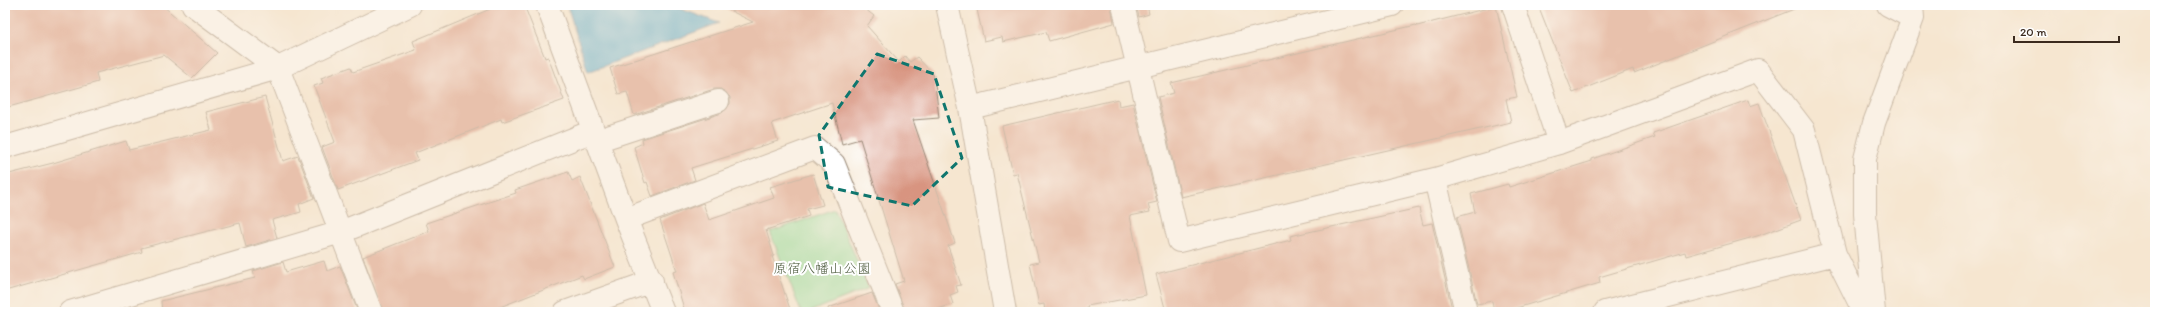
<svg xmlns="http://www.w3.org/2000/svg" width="2160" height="317" font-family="Itim,'Klee One',sans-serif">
<rect width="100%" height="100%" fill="#fff"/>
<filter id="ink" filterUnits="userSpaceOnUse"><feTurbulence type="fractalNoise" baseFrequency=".025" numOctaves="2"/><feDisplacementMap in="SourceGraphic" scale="8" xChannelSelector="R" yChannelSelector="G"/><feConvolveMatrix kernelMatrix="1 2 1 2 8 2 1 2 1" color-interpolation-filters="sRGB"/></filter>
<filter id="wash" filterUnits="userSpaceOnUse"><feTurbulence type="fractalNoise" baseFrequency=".012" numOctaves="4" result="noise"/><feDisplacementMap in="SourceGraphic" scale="16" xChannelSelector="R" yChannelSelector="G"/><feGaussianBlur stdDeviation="0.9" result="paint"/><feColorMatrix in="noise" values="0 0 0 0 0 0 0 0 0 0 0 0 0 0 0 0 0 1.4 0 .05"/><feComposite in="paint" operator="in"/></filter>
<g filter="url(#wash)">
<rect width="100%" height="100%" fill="#f5e6d0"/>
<path fill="#8fe0a0" stroke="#65855f" d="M835 209 869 288 809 312H801L770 232Z"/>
<path fill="#53abd0" stroke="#476a77" d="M567 5H670L719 23 588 72Z"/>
<g id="blocks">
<path fill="#d89480" d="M5 5H162L217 53 192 78 164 55 96 73 98 82 5 108Z
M500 5H524L545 58 548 57 564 100 502 122 501 119 415 153 418 160 338 190 322 147 335 142 314 86 323 83 321 78 351 67 353 72 416 50 413 41Z
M719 5H860L874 16 867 26 899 62 905 56 910 62 917 57 934 75 939 118 913 120 955 243 948 246 961 285 956 286 958 292 950 295 953 304 930 312H905L895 284 904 281 860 139 842 144 832 103 772 123 778 141 691 168 695 180 652 196 647 182 645 183 634 147 643 143 642 139 722 113 730 104V97L721 89H714L634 115 627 92 618 94 610 68 753 22Z
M976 5H1111L1114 23 1049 41 1046 32 1003 42 1002 37 984 41Z
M1136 5H1147L1149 14 1139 17Z
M1538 5H1799V7L1634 73 1633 69 1573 93Z
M1496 6 1517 97 1506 99 1511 122 1181 197 1158 97 1174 93 1171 83 1416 25 1417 26Z
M265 97 283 161 298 156 314 198 299 204 301 212 272 220 277 238 246 247 240 223 141 248 142 252 5 291V175L53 163 126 141 129 150 211 130 206 112Z
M1118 99 1119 106 1133 103 1157 202 1148 204 1150 212 1130 216 1146 295 1087 306 1088 312H1045L1044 304 1039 305 1030 264 1039 262 1017 173 1013 174 1002 126Z
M1748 100 1750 106 1759 103 1801 220 1757 236 1686 256 1685 252 1599 277 1600 283 1503 312H1494L1492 301 1477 304 1457 217 1475 212 1471 194 1508 184 1509 187 1592 161V159L1655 137 1653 133Z
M568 172 572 181 580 177 615 267 584 279 582 275 487 312H383L363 257 429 231 426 223 516 193 515 190Z
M813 174 823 205 807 209 809 216 766 230 774 256H772L791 312H685L673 272 677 271 660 220 703 203 709 220 774 198 770 187Z
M1419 208 1423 225 1432 223 1452 309 1437 312H1166L1156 274 1291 240 1290 236Z
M324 261 327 271 340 266 358 312H162L161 301 255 278 253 271 283 262 286 272Z
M872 293 880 312H829L828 308Z"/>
</g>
</g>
<g filter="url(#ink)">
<use href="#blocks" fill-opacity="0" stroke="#988877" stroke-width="1"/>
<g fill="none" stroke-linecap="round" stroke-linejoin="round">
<defs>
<path id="minor" d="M193 5 278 68 371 312
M547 5 626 219 663 312
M947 5 970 108 1005 312
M1123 5 1179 241 1435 179 1559 143
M1513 5 1559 143 1758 70 1804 130 1835 254 1864 312
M1888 5 1913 18
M970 108 1392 5
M596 141 718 101
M5 147 278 68 410 5
M1435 179 1466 312
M626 219 815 148 834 164 893 312
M70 312 341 232 593 131
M565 312 652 281
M1605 312 1835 254
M1874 312 1865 214V159L1874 123 1913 18 1912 5"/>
</defs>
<use href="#minor" stroke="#988877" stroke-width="24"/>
<use href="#minor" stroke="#fff" stroke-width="22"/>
</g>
</g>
<path d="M0 0H2160V317H0ZM877 54 934 74 962 158 912 206 828 187 819 135Z" fill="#f5e6d0" fill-opacity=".55" fill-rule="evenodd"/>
<path fill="none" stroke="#0f766e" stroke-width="3" stroke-dasharray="8 5" stroke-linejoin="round" d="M877 54 934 74 962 158 912 206 828 187 819 135Z"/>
<g text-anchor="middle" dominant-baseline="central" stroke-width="4" stroke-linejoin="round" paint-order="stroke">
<g font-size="14" fill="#546145" stroke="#fff">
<text x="822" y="268">原宿八幡山公園</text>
</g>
</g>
<rect width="2160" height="317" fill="none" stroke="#fff" stroke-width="20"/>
<path d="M2014 36v6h105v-6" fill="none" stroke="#3b2a1e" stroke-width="2"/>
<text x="2020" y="36" font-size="12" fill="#3b2a1e" stroke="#ffffff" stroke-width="3" paint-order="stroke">20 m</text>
</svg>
